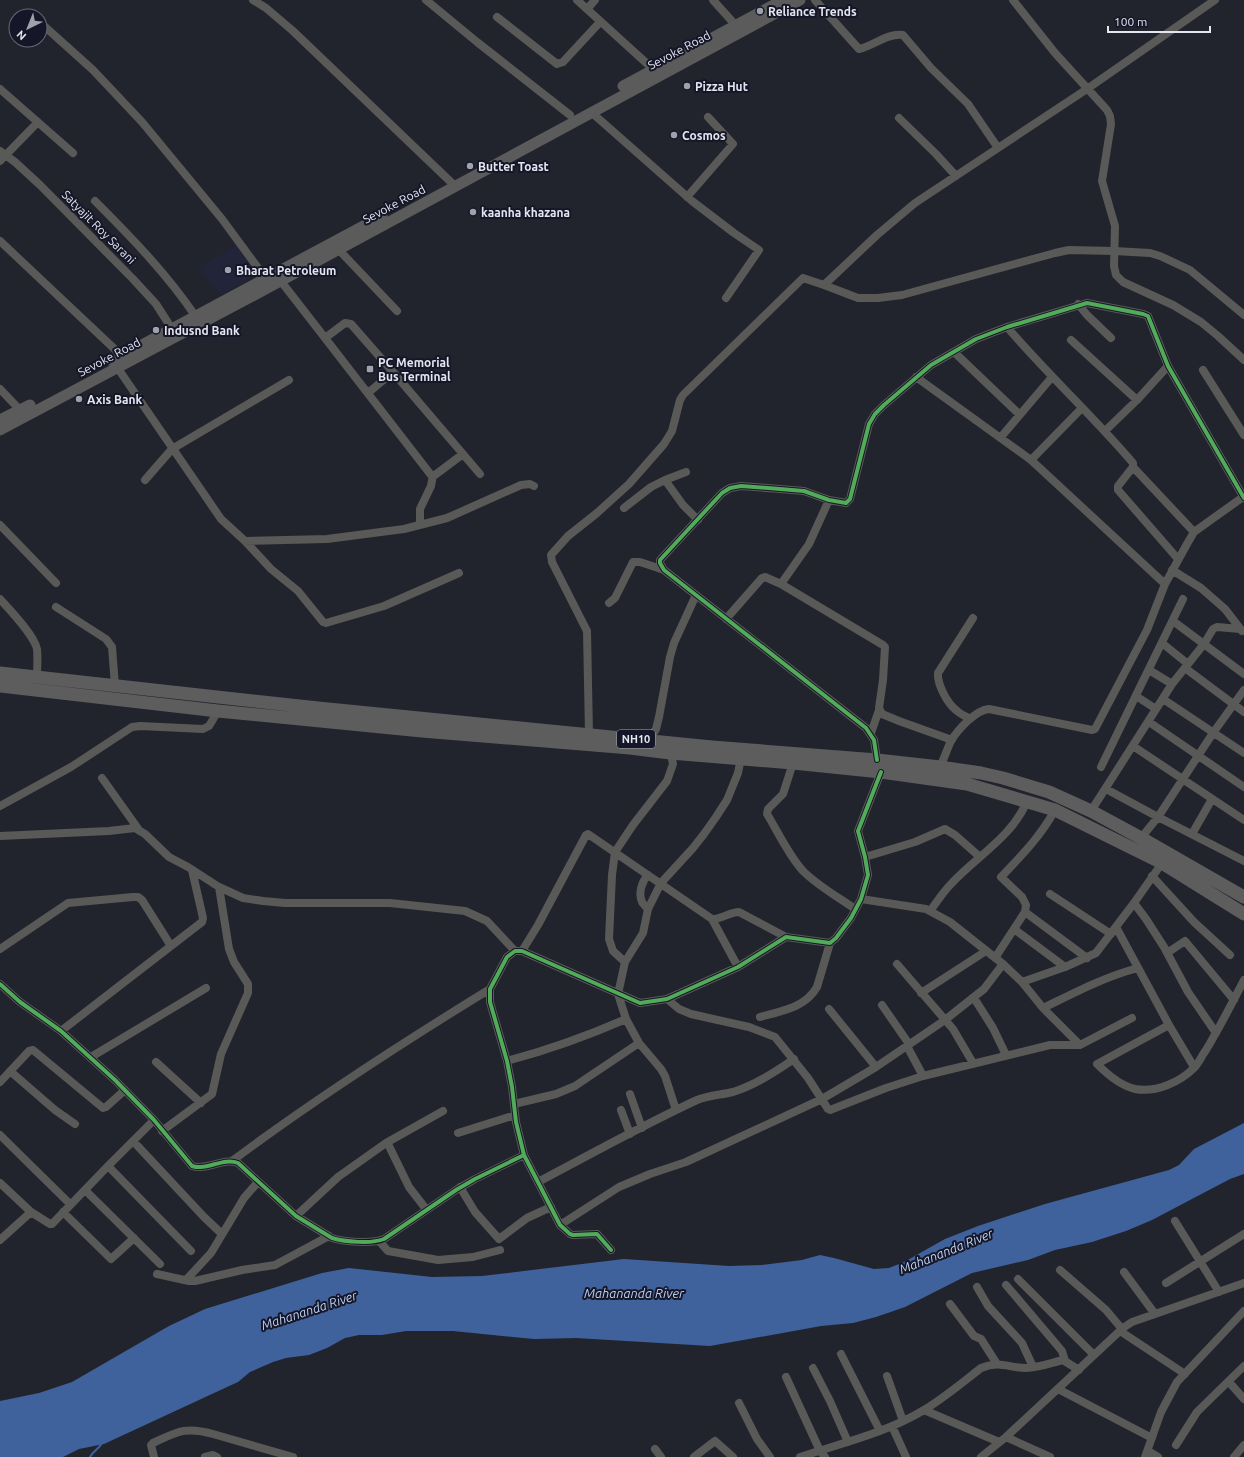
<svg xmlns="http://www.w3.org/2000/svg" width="1244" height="1457" font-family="Ubuntu,sans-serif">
<rect width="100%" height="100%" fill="#22242d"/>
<path fill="#222439" d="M237 245 258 273 221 295 198 268Z"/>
<path fill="#40629c" d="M1244 1123V1174L1230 1179 1152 1220 1126 1231 1092 1242 1055 1250 1028 1260 972 1273 905 1307 876 1317 853 1323 821 1326 710 1346 576 1338 534 1339 453 1331H406L382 1335H359L345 1338 327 1348 309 1355 286 1358 273 1362 250 1372 238 1382 227 1387 104 1444 79 1449 63 1457H0V1401L39 1393 72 1382 169 1326 205 1309 322 1273 349 1268 432 1277 482 1276 624 1259 729 1266 762 1265 802 1260 820 1255 834 1258 874 1269 889 1268 904 1262 945 1239 978 1226 1045 1204 1169 1170 1179 1165 1194 1149Z"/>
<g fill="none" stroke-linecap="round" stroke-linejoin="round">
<path stroke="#40629c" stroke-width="2" d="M90 1457C93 1451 99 1449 102 1443"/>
<path stroke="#595958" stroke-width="8" d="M253 0 266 8 293 31 455 186
M426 0 477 42 570 115
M577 0 654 70
M713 0 739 29
M815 0 859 49C874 46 886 33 903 35L931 68 968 104 998 148
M1013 0 1055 53 1107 110 1110 116 1111 124 1102 181 1115 226 1114 266 1116 275 1123 282 1173 305 1201 322 1218 336 1244 360
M587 9 595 0
M497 17 557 64 563 62 600 22
M43 25 93 70 142 122 222 219 269 283
M0 89 73 153
M591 112 692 201 734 233 759 250 726 298
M899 118 936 154 956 176
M0 151 15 162 40 185 133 279 156 304 172 329
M0 161 38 122
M687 197 733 144 708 117
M95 201C131 237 167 274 196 317
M0 241 122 356
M338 249 397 311
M280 280 325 338 345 323 351 324 393 372 480 474
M824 285 877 235 915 203 1087 89 1215 0
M1078 304 1087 315 1111 338
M1007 327C1047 374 1093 416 1133 463V467L1118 486V490L1178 559
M325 338 431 475H435L463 454
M1071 340 1137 400
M954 352 1019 414
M117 367 221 519 245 541 271 569 298 591 323 622 326 623 384 606 459 573
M1203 370 1244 435
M916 377 1031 460 1165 584
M0 389 20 410
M368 393 393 372
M1105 431 1137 400 1168 366
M1001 437 1052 377
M1031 460 1082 408
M1133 467 1194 532
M686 472 665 480 683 505 698 520
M145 480 172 449 289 380
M624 508 651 487 665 480
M0 525 56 583
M420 525V509L431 486 433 475
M245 541 327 539 404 529 447 518 521 485 530 484 534 486
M1172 570 1201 588 1225 609 1242 631
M781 584 809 544 829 500
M0 599C10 610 34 635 37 649 38 658 37 668 37 677
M609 603 615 598 633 562H640L664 570
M56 607 106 639 112 647 115 686
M726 619 762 578 765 577 781 584 883 645 885 647 883 680 879 708 882 714 899 721 952 740
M1173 621 1244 674
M1162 643 1188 664
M1185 668 1244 712
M1149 670 1172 684
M1136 696 1156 709
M1163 699 1244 753
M970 719C965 716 960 714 956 710 947 703 937 684 938 673L973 618
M1149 722 1244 787
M871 733 879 710
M589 734 587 631 552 562 551 555 568 536 597 513 629 484 664 444 672 431 680 400 683 395 803 278 824 285 858 298H878L902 295 1055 253 1069 250 1114 251 1150 253 1160 256 1190 270 1244 315
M649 740 656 729 659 717 670 657 674 643 696 595
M1133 746 1244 820
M877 760 874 740 866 728 664 570 660 563V560L722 493 730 488 741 486 780 489 804 491 829 500 846 503 850 499 869 424 875 414 884 405 931 365 976 339 1007 327 1087 303 1143 314 1148 316 1168 366 1244 498
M793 763 783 794 768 809 767 814C778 832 789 856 803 871 818 886 838 897 855 909
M940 767C944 759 947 749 951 741 958 729 976 710 989 709L1092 730 1095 729 1147 630 1165 584 1187 544 1194 532 1243 497
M1101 767 1183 599
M102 778 139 830
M1106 789 1158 817 1244 861
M0 806 71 767 132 727 140 726 203 729 209 726 218 711
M1091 811 1172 684 1204 644 1213 629 1217 627 1240 629
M1192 834 1212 799
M0 836 109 831 135 828 145 834 169 857 188 867 219 887 243 898 263 901 285 903H390L465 911 487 921 515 951
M1141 838 1158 817 1213 733 1244 690
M865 857 915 842 945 829 955 835 980 857
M1152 876 1194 922 1230 955
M1050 894 1111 934
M861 899 926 909 950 922 1003 964 1022 982 1043 1008 1080 1045
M1134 903 1146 919 1164 947 1188 992 1216 1033
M648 909C646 907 643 904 642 902 638 893 642 881 648 875
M930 911C937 902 943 892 951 884 976 857 1013 836 1027 801
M1025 912 1087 958
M712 919 738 967
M1116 927 1169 1025 1194 1067
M1014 929 1065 967
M0 949 68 903 133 897H138L142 900 171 946
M522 951 538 925 586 835 588 834 712 919C722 919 730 912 739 912L786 937
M1167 953 1185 941 1234 1000
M995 958 1025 912 1026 905 1022 897 1001 877C1022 855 1040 837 1055 810
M625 962 613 951 609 939 612 875 615 852 633 825 667 781 673 764 670 749
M897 964 953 1029 973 1063
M1022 982 1065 967 1096 953 1134 903 1162 863
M0 984 20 1002 61 1031 115 1080 154 1120 192 1166C207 1171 223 1157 238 1163L296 1216 332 1238C345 1242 372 1244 384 1239L456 1190 475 1179 524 1155
M921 993 986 951
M974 998 993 1028 1006 1055
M667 999 679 1009 691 1014 749 1027 775 1037 808 1078 828 1109 830 1110 886 1088 923 1076 1050 1045H1080L1132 1018
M882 1005 909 1044
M1043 1008C1074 993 1104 977 1138 968
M829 1009 876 1067
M760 1017C781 1011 805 1008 817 987L830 943
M1169 1025 1097 1064C1107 1074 1121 1086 1135 1089 1156 1093 1180 1082 1194 1068 1199 1063 1202 1055 1206 1050 1220 1027 1232 1003 1244 980
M61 1031 202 922 203 918 192 870
M907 1046 923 1076
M91 1057 206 988
M507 1061C548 1050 587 1036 626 1019
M156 1062 201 1103
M10 1071 55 1110 75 1124
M0 1082 29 1051 33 1050 103 1108 106 1107 125 1090
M630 1094 642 1128
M514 1104 556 1094 575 1086 639 1043
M621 1110 630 1134
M676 1110 665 1076 661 1069 639 1043 626 1019 618 994 625 962 643 933 648 909 661 883 693 848 704 834 716 817 727 800 738 773 741 758
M162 1131 212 1094 221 1054 248 993V984L234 962 229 949 219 887
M458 1133 515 1115
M0 1135 70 1204
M133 1141 204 1217 222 1234
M386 1143 443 1111
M232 1161C315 1099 402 1043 490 989
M108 1166 191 1251
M538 1182C591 1154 643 1125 697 1100 709 1095 721 1095 733 1092 755 1085 775 1072 794 1059
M0 1183 31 1212 50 1224H52L108 1166 154 1120
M460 1187 475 1212 499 1239 527 1218 551 1207
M85 1190 160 1264
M63 1212 111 1259 134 1238
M296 1216 338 1177 386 1143 389 1146 409 1187 426 1209
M1175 1221 1219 1292
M560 1225 619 1187 650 1174 686 1162 822 1099 876 1067 945 1020 984 989 1003 964
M0 1240 31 1212
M379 1241 388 1251 438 1260 473 1257 500 1250
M611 1250 597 1234 573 1235 570 1234 560 1225 524 1155 516 1122 512 1087 507 1061 490 1002V989L507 957 515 951H522L640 1003 667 999 738 967 786 937 830 943 836 938 851 918 861 899 868 875 865 857 858 831 881 772
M1060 1270 1106 1310 1122 1329
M1124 1272 1155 1314
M157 1274 189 1281H195L242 1270 275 1265 329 1236
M1018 1279 1094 1355
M186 1280 211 1253 244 1198 258 1182
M1166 1283 1244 1234
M1006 1285 1062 1351 1065 1361
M977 1287 988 1306 1022 1343 1033 1367
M950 1304 974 1336 981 1339 997 1364
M1120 1331 1185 1374
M841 1354 880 1431
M813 1368 830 1401 848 1442
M887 1376 903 1421
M786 1377 820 1451 825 1457
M1229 1382 1244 1399
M1058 1389 1152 1438
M739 1403 757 1439 770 1457
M924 1410 999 1442
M892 1426 906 1457
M1006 1437 1050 1457
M1176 1445 1197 1412 1244 1366
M655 1449 661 1457
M1148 1451 1158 1457
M154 1457 151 1445 153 1443C177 1432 185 1426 213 1434L293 1457
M205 1457 213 1455 217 1457
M694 1457 715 1441 733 1457
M800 1457C842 1443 886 1433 924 1410 944 1398 962 1383 981 1368 1001 1360 1008 1368 1026 1368 1038 1368 1051 1363 1063 1360L1079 1370
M981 1457 1006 1437 1123 1328 1132 1322 1244 1283
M1145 1457 1161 1412 1177 1382 1244 1311
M1234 1457 1244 1445"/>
<path stroke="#5c5b5b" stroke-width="11" d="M623 86 783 0
M112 361 382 216
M0 420 30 405
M0 430 245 300 800 0"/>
<path stroke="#5d5d5e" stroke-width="13" d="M0 673 318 708 712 747 877 760 940 767 981 773 1003 778 1049 792 1091 811 1141 838 1244 897
M0 686 218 711 422 731 630 748 670 753 793 763 881 772 967 784 1055 810 1162 863 1244 914"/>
<defs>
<path id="cycleway" d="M877 760 874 740 866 728 664 570 660 563V560L722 493 730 488 741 486 780 489 804 491 829 500 846 503 850 499 869 424 875 414 884 405 931 365 976 339 1007 327 1087 303 1143 314 1148 316 1168 366 1244 498
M0 984 20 1002 61 1031 115 1080 154 1120 192 1166C207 1171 223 1157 238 1163L296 1216 332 1238C345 1242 372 1244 384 1239L456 1190 475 1179 524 1155
M611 1250 597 1234 573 1235 570 1234 560 1225 524 1155 516 1122 512 1087 507 1061 490 1002V989L507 957 515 951H522L640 1003 667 999 738 967 786 937 830 943 836 938 851 918 861 899 868 875 865 857 858 831 881 772"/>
</defs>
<use href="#cycleway" stroke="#151627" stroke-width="6"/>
<use href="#cycleway" stroke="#51ab58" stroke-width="4"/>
</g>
<g fill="#9fa1ac" stroke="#151627" stroke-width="1.5">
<circle cx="760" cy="11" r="4"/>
<circle cx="687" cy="86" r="4"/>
<circle cx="674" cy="135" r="4"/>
<circle cx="470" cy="166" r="4"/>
<circle cx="473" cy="212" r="4"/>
<circle cx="228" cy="270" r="4"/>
<circle cx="156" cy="330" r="4"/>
<rect x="366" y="365" width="8" height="8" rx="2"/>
<circle cx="79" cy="399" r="4"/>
</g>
<g text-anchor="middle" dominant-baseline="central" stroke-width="4" stroke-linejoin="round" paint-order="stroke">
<rect fill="#151627" stroke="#a5a7b4" stroke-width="1" x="617" y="730" width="38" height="18" rx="3"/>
<g font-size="11" font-weight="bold" fill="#e3e5f0">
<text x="636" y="739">NH10</text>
</g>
<g font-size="12" font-weight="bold" fill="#e3e5f0" stroke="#151627" text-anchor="start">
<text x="768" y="11">Reliance Trends</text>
<text x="695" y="86">Pizza Hut</text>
<text x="682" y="135">Cosmos</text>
<text x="478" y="166">Butter Toast</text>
<text x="481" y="212">kaanha khazana</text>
<text x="236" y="270">Bharat Petroleum</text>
<text x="164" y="330">Indusnd Bank</text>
<text x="378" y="362">PC Memorial<tspan x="378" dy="14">Bus Terminal</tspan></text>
<text x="87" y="399">Axis Bank</text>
</g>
<g font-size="12" fill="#e3e5f0" stroke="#151627">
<text transform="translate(679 50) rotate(-28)">Sevoke Road</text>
<text transform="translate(394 204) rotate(-28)">Sevoke Road</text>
<text transform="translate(99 227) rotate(45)">Satyajit Roy Sarani</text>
<text transform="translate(109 357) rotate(-28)">Sevoke Road</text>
</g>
<g font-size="13" font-style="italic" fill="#bbd1f5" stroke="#151627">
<text transform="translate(946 1251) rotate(-22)">Mahananda River</text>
<text x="634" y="1293">Mahananda River</text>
<text transform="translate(309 1310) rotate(-18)">Mahananda River</text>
</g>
</g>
<g transform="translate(28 28) rotate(223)"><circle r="19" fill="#151627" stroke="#676977"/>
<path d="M0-3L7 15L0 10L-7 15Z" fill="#9fa1ac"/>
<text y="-6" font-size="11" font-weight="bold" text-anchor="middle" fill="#e3e5f0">N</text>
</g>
<path d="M1108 26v6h102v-6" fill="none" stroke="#e3e5f0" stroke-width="2"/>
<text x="1114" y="26" font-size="12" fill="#e3e5f0" stroke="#151627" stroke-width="3" paint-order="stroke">100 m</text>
</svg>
